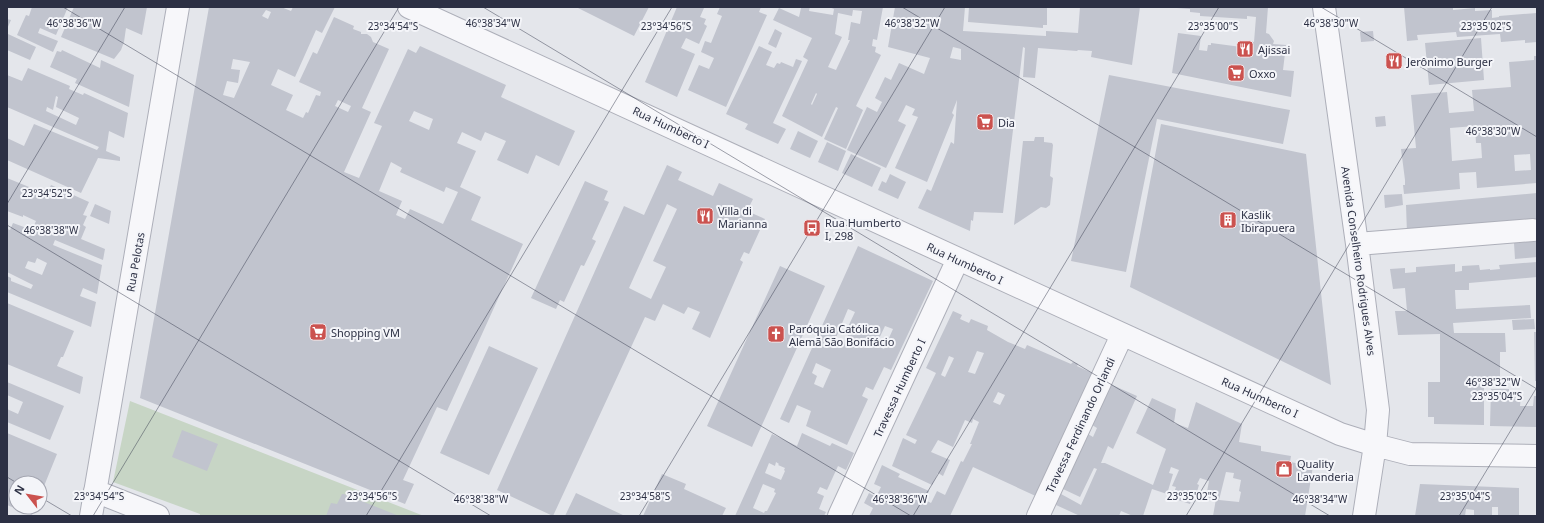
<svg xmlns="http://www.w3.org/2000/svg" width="1544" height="523" font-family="'Noto Sans',sans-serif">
<rect width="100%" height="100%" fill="#e4e6eb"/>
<path fill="#c7d5c5" d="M130 401 424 516H200V514L113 482Z"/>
<path fill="#c1c4ce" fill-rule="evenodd" d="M32 7H68L56 35 40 28 38 33 58 41 53 52 17 35 26 15 29 16Z
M74 7H147L142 35 126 28 124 42 121 50 114 59 61 37Z
M209 7H281L291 11 293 7H335L322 33 316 30 295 77 278 69 271 85 293 95 286 110 303 118 306 112 308 113 316 95 320 96 321 92 299 82 313 52 317 54 334 17 354 26 353 29 361 32V34H367L371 37 373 42 389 49 362 108 371 112 344 172 359 178 382 126 374 123 408 49 416 53 420 46 506 85 501 97 575 131 559 166 536 155 528 174 497 160 506 141 485 132 481 141 462 132 457 143 476 151 460 187 481 197 471 220 523 244 447 411 437 407 403 480 414 484 405 504 140 398ZM266 10 271 12 268 19 262 16ZM233 59 250 62 234 98 223 95 227 81 238 83 240 70 231 69ZM338 100 351 106 348 112 335 106ZM414 111 433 119 429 130 409 121ZM391 162 402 168 400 172 444 192 446 187 458 192 443 224 410 209 405 219 396 215 402 201 379 191Z
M576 7H649L634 36Z
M677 7H701L704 8 700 17 706 19 704 24 707 26 699 44 686 38 681 48 695 54 677 97 645 82Z
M720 7H761L759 12 767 15 726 107 688 90 699 65 709 69 714 58 701 52 705 41 711 43 722 16 717 14Z
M798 7H810L809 11 833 15 834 9 829 7H883L877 40 873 39 872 46 876 47 875 52 881 55 856 106 863 110 846 149 824 139 838 108 836 107 822 137 782 116 808 60 803 57 812 38 773 20 779 8 799 17 801 8ZM853 10 862 11 860 24 851 22 848 40H850L836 70 828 67 842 37 835 34 838 13 852 16ZM816 93 817 94 812 105 811 104Z
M895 7H965L963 31 1046 36V31L1078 33 1080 7H1140L1132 65 1091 57 1092 51 1078 50 1077 51 1038 48 1035 78 1023 77 1025 48 1023 47 1003 213 974 212 973 221 971 220 970 231 918 208 927 189 931 191 951 142 954 144 957 100 952 113 954 115 927 182 895 168 918 117 912 115 915 109 906 105 898 121 906 125 886 168 847 150 867 107 877 112 882 102 875 98 885 77 891 80 899 63 924 74 930 58 888 47ZM953 47 961 49V60L950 58Z
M969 7H1047V25H1043V28L968 22Z
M1177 7H1268L1266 33 1269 34 1274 41 1273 44 1286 45 1283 70 1294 71 1291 97 1172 73 1178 33 1201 36 1199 50 1207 51 1208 45H1211V43L1249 48V41L1254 42 1256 17 1247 16V19L1200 16V13L1190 12V9L1177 8Z
M1404 7H1453V10L1475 8V11L1492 10V18L1499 17V16L1537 13V42L1525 43V40L1501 42 1500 34 1457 37 1456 32 1417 35 1418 40 1407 41Z
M7 19 11 20 7 29Z
M775 29 782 33 776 48 768 44Z
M1373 31 1374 41 1361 42 1360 32Z
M8 34 36 47 30 60 7 50Z
M1481 38 1484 80 1429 85 1425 43Z
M759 46 772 52 766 65 774 68 777 63 780 64 781 62 793 67 796 59 802 61 773 123 786 129 778 144 745 129 748 124 726 114Z
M62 50 100 68 101 60 134 75 129 107 75 83 77 79 50 67 57 51 61 52Z
M1534 56H1537V183L1477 188 1476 172 1459 173 1460 189 1404 194 1403 185H1405V180L1401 149 1416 148 1411 95 1447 92 1449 113 1474 111 1472 90 1511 87 1509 62 1534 60ZM1475 126 1476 143H1481L1482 158 1452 161 1450 128ZM1530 154 1531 170 1515 171 1514 155Z
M28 68 70 86 69 89 83 95 84 93 128 113 124 138 109 131 106 151 120 157V161L98 158 81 193 7 160V138L24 146 34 124 97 150 99 147 7 107V75L22 81ZM56 96 58 97 56 107 79 118 76 125 46 111 47 107 53 110Z
M1109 75 1290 110 1283 144 1157 119 1126 272 1071 261Z
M1385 116 1386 126 1376 127 1375 117Z
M1161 124 1306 154 1331 385 1130 287Z
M798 131 818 141 810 158 790 149Z
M1035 137H1044V142L1052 143 1053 145 1050 176 1053 178 1050 205 1046 208 1041 207 1014 225 1023 141H1034Z
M827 142 846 151 838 171 818 162Z
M851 154 881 168 872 187 842 173Z
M667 165 682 172 678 180 713 196 719 183 753 199 747 211 765 219 749 254 744 252 740 260 743 262 710 338 692 329 700 312 688 307 684 314 663 304 655 321 645 317 553 516 497 490 624 206 644 215ZM667 204 677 209 653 261 666 267 651 299 629 288Z
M890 174 906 182 898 199 878 190 882 181 886 183Z
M7 178 34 189V191L46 196 51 185 89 202 83 215 87 216 83 225 86 227 81 239 105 249 103 260 55 240 53 245 102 265 97 294 83 288 80 296 96 302 91 327 7 292V276L11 278V281L31 289 33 285 7 272V229L10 230 13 223 32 230 36 221 23 215V217L7 211ZM37 258 47 263 42 275 25 268 28 261 35 263Z
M585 181 608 191 604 200 609 202 592 239 596 241 584 266 581 265 564 302 560 300 556 309 531 298Z
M1537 193V224L1407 234 1406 205Z
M1402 194 1403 205 1385 208 1384 195Z
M95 204 111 211 109 224 90 216Z
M1537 241V257L1515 259 1514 243Z
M858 246 933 281 891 370 884 367 873 390 866 387 862 396 868 399 847 445 806 426 811 411 797 405 789 423 780 419ZM848 309 855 312 846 331 849 333 843 345H842L840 348 833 345ZM885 326 893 329 884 349 876 345ZM816 363 831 370 823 388 814 384 817 376 812 373Z
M1537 262V277L1469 283V290H1455L1456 309 1530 305 1531 318 1453 323 1454 333H1505L1506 352H1500V381L1484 382V425L1434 424V417H1428V382H1440V334L1398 335 1395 311H1407L1405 288 1393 289 1390 269 1405 268V273L1416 272V267L1455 264V272L1462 271V266L1479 265 1480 270 1490 269V270L1500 269 1499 265Z
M780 266 825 286 752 447 707 426Z
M7 303 74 331 63 357H61L57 366 83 377 80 394 7 364Z
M953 311 962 315 960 319 969 323 971 319 988 326 987 330 1008 342 1025 349 1027 345 1071 364 1073 362 1078 364 1077 366 1092 373 1042 482 1040 498 973 467 950 516H869L873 508 864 503 869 493 876 497 881 487 874 484 882 465 900 474 898 477 929 491 925 500 931 503 937 491 945 495 961 461 963 462 972 444H970L979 422 973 419 972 423 965 420 953 447 938 440 931 452 950 460 943 476 938 473 932 485 892 466 903 438 915 444 917 440 906 435 936 373 926 368ZM977 351 984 353 975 374 968 372ZM949 356 954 358 945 377 941 375ZM998 392 1005 395 1000 405 993 402Z
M1534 319 1535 329 1513 330 1512 320Z
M1534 332H1537V381H1535Z
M489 346 538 368 489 475 440 453Z
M7 382 64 406 50 440 7 422V409L18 414 23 402 7 395Z
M1110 384 1137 396 1113 449 1108 446 1101 463H1105L1153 485 1166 449 1136 433 1152 398 1176 409 1174 423 1188 428 1196 402 1242 424 1239 442 1261 446V451L1291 456 1290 462 1313 466 1305 516H1213L1216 499 1206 497 1209 481 1200 478 1197 484 1199 485 1196 495 1193 494 1190 504 1172 498 1176 487 1172 486 1179 470 1171 467 1169 473 1173 474 1167 494 1152 489 1143 516H1133L1121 511 1119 516H1080L1056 505 1061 494 1081 505 1097 469 1094 468 1080 497 1063 489 1088 434 1093 437 1097 428 1092 425ZM1226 472 1234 473 1233 478 1241 480 1239 491 1241 492 1239 502 1219 500Z
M1491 389H1509V395H1521L1520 406H1533L1534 396H1537V427L1490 426Z
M182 430 218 444 207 471 172 457Z
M7 433 57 454 40 496V483H16V507H35L32 515 7 505Z
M802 433 830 446 832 443 854 453 846 470 838 466 827 490 820 487 817 493 824 496 819 509 826 512 824 516H735L772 434 797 446ZM776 462 779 464 778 465 785 468 784 470 785 471 781 480 765 473 769 463 775 466ZM763 484 775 489 774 492 776 493 767 511H765L764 513 753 508Z
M662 474 686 484 684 489 726 508 722 516H643Z
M1420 484 1519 488V516H1498V507H1492V516H1474V510L1466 509 1465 516H1415Z
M576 493 625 516H565Z
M342 494H344L399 516H326L331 503 337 504Z"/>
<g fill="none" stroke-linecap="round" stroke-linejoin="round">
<defs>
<path id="minor" d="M409 7 1340 434 1375 445 1410 454 1537 456
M1324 7 1357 244 1378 410 1375 445 1364 516
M1357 244 1533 230
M95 491 158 516
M91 516 178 7
M839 516 958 259
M1038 516 1122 335"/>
</defs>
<use href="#minor" stroke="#adafb9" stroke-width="24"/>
<use href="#minor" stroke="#f7f7fa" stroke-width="22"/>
</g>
<path fill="none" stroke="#2c3044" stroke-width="1" stroke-opacity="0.45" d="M63 7 911 516M483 7 1330 516M902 7 1537 389M1321 7 1537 137M7 204 125 7M7 225 491 516M7 477 17 483M40 497 72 516M93 516 399 7M366 516 672 7M639 516 945 7M913 516 1219 7M1186 516 1492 7M1459 516 1537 387"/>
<defs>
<symbol id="restaurant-square" viewBox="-11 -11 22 22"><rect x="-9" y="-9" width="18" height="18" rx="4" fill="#cb524f" stroke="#f4f5f9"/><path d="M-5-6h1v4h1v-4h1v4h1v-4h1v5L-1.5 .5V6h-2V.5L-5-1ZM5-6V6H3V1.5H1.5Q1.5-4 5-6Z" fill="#fff"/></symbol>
<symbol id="supermarket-square" viewBox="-11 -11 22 22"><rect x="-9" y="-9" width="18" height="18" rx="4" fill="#cb524f" stroke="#f4f5f9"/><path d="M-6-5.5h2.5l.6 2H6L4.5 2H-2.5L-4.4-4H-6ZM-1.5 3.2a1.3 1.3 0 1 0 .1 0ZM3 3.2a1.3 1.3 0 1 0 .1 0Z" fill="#fff"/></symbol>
<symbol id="building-square" viewBox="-11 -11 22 22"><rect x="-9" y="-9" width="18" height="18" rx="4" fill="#cb524f" stroke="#f4f5f9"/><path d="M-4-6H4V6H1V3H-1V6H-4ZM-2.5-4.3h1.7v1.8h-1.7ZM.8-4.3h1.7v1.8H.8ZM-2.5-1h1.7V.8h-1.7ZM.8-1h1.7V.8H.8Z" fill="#fff"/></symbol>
<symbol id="bus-square" viewBox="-11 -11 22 22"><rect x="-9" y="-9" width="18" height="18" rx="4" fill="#cb524f" stroke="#f4f5f9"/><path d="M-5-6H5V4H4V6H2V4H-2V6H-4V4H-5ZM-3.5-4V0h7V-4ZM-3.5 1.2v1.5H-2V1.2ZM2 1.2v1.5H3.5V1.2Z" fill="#fff"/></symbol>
<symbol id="church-square" viewBox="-11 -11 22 22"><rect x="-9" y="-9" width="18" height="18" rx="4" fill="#cb524f" stroke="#f4f5f9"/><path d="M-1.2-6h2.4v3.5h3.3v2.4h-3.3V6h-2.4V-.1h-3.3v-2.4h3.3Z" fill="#fff"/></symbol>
<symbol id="shop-square" viewBox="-11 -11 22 22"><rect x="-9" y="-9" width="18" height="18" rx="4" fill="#cb524f" stroke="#f4f5f9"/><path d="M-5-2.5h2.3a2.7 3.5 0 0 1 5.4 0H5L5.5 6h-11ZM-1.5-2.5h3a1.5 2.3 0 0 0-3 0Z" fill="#fff"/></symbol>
</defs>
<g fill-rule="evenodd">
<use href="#restaurant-square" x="1235" y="39" width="20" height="20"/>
<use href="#restaurant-square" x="1384" y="51" width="20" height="20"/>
<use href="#supermarket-square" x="1226" y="63" width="20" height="20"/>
<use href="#supermarket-square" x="975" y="112" width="20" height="20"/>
<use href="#restaurant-square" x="695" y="206" width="20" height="20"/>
<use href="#building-square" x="1218" y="210" width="20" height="20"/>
<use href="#bus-square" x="802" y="218" width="20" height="20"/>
<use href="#supermarket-square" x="308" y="322" width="20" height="20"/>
<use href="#church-square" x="766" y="324" width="20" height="20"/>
<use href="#shop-square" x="1274" y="459" width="20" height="20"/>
</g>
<g text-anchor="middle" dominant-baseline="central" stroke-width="4" stroke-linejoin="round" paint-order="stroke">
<g font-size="11" fill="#2c3044" stroke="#f4f5f9" text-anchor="start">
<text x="1258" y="49">Ajissai</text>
<text x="1407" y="61">Jerônimo Burger</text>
<text x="1249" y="73">Oxxo</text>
<text x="998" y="122">Dia</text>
<text x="718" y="210">Villa di<tspan x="718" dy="13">Marianna</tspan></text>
<text x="1241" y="214">Kaslik<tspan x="1241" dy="13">Ibirapuera</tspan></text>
<text x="825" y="222">Rua Humberto<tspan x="825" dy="13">I, 298</tspan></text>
<text x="789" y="328">Paróquia Católica<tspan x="789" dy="13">Alemã São Bonifácio</tspan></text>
<text x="331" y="332">Shopping VM</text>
<text x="1297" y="463">Quality<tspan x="1297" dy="13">Lavanderia</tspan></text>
</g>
<g font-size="11" fill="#2c3044" stroke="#f4f5f9">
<text transform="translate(671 127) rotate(25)">Rua Humberto I</text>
<text transform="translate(1359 261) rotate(82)">Avenida Conselheiro Rodrigues Alves</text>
<text transform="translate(135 262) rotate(-80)">Rua Pelotas</text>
<text transform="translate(965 263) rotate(25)">Rua Humberto I</text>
<text transform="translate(899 388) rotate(-65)">Travessa Humberto I</text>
<text transform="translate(1260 397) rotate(24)">Rua Humberto I</text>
<text transform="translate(1080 425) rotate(-65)">Travessa Ferdinando Orlandi</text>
</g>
</g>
<g font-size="10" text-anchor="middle" fill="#2c3044" stroke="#f4f5f9" stroke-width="4" stroke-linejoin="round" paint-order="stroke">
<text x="74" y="27">46°38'36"W</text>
<text x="493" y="27">46°38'34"W</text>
<text x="912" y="27">46°38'32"W</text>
<text x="1331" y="27">46°38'30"W</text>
<text x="393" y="30">23°34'54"S</text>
<text x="666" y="30">23°34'56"S</text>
<text x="1213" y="30">23°35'00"S</text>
<text x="1486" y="30">23°35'02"S</text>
<text x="1493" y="135">46°38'30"W</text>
<text x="47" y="197">23°34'52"S</text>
<text x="51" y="234">46°38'38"W</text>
<text x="1493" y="386">46°38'32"W</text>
<text x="1497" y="400">23°35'04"S</text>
<text x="99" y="500">23°34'54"S</text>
<text x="372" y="500">23°34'56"S</text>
<text x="645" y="500">23°34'58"S</text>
<text x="1192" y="500">23°35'02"S</text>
<text x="1465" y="500">23°35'04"S</text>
<text x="481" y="503">46°38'38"W</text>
<text x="900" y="503">46°38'36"W</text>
<text x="1320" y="503">46°38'34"W</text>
</g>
<rect width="1544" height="523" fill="none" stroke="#2c3044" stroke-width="16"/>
<g transform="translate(28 495) rotate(301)"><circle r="19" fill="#f4f5f9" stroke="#a4a6b1"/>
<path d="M0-3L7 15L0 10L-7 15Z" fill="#cb524f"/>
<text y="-6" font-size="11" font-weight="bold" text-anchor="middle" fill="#2c3044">N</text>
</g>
</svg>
